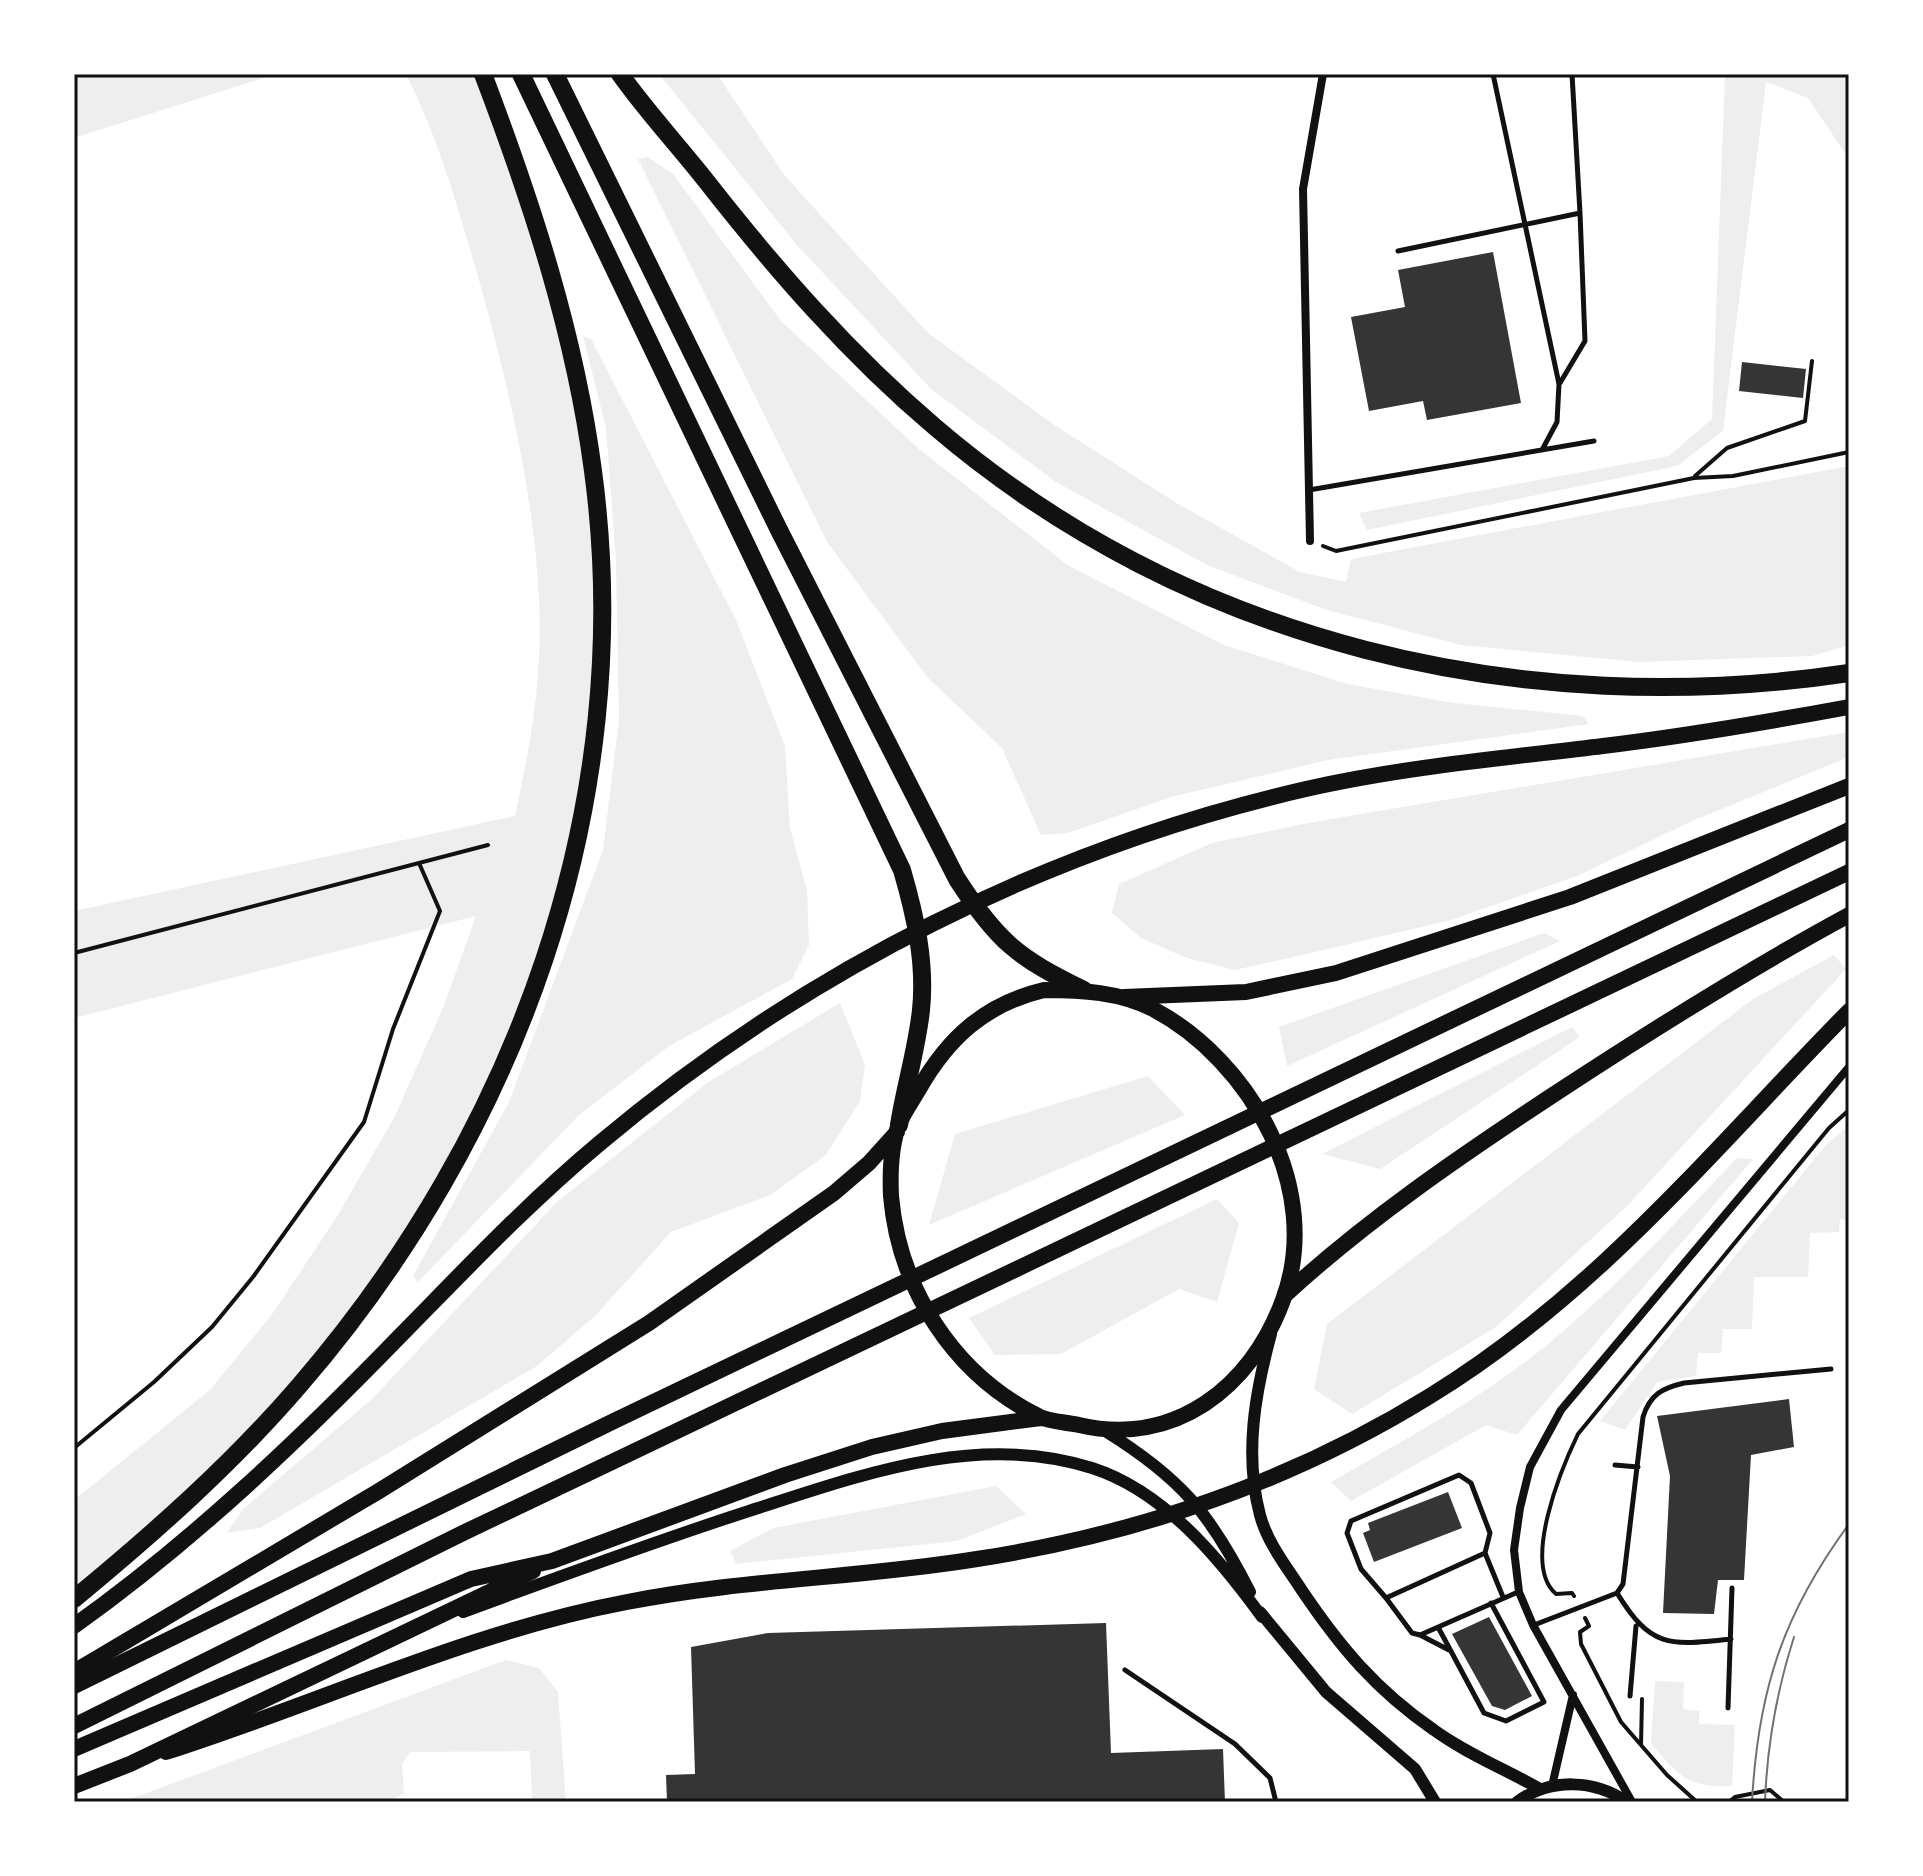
<svg xmlns="http://www.w3.org/2000/svg" width="1923" height="1876" font-family="Ubuntu,sans-serif">
<rect width="100%" height="100%" fill="#fff"/>
<path fill="#eee" d="M74 74H276L74 138Z
M406 74H483L568 330 603 629 560 908 467 1145 300 1384 74 1599V1500L210 1390 273 1313 336 1218 394 1118 443 1008 476 916 74 1018V911L515 816C525 769 535 721 538 673 548 548 511 393 477 273 457 204 438 138 406 74Z
M659 74H717L785 176 928 333 1053 424 1178 504 1300 572 1346 582 1351 559 1849 466V645L1812 656 1638 662 1461 645 1327 610 1207 565 1056 482 931 389 797 245Z
M1725 74H1849V159L1808 98 1766 82 1723 431 1677 466 1367 530 1359 513 1669 456 1712 419Z
M648 157 673 174 781 321 920 450 1069 566 1224 645 1347 684 1454 703 1583 716 1589 724 1328 760 1171 797 1068 833 1041 835 1002 748 928 678 827 542 638 159Z
M583 336 591 339 736 620 785 746 790 828 807 891 809 945 792 979 669 1046 579 1115 418 1282 413 1276 509 1102 603 850 619 720 616 561 606 428Z
M1849 732V757L1692 821 1577 876 1451 920 1289 958 1235 970 1187 958 1141 938 1112 913 1119 884 1212 843 1308 823Z
M1544 933 1560 941 1287 1066 1279 1027Z
M1834 955 1846 969 1628 1205 1496 1327 1352 1414 1314 1389 1327 1324 1753 999Z
M840 1003 865 1065 860 1101 826 1155 770 1195 671 1232 595 1316 537 1366 260 1528 227 1533 242 1510 372 1399 557 1202 707 1083Z
M1572 1027 1580 1037 1380 1169 1322 1154Z
M1148 1076 1185 1115 929 1225 955 1134Z
M1849 1125V1220L1840 1219 1839 1232 1810 1233 1808 1277H1754L1752 1329H1723L1721 1353H1698L1696 1376 1657 1382 1625 1430 1600 1421 1826 1145Z
M1737 1158 1753 1159 1517 1435 1486 1425 1351 1501 1331 1482C1404 1440 1481 1399 1547 1345 1615 1289 1676 1222 1737 1158Z
M1217 1199 1239 1223 1217 1302 1179 1289 1061 1354 995 1355 969 1318Z
M996 1486 1026 1514 957 1541 736 1564 730 1551 773 1528Z
M506 1660 539 1668 558 1692 566 1802H532L530 1751 410 1752 402 1764 404 1794 390 1800 122 1802Z
M1655 1681 1684 1682 1683 1709 1699 1711V1724L1735 1725 1732 1786C1688 1788 1678 1776 1651 1743Z"/>
<path fill="#353535" d="M1493 252 1521 403 1427 420 1423 401 1369 411 1351 317 1405 307 1398 270Z
M1742 362 1806 369 1803 398 1739 391Z
M1789 1399 1794 1447 1751 1455 1744 1580H1718L1714 1614 1663 1613 1670 1476 1657 1416Z
M1448 1492 1462 1528 1374 1562 1363 1533 1370 1530 1368 1523Z
M1489 1617 1532 1696 1505 1710 1492 1706 1452 1634Z
M1106 1623 1111 1753 1223 1749 1225 1802H667L666 1775 695 1774 691 1647 768 1633Z"/>
<g fill="none" stroke-linecap="round" stroke-linejoin="round">
<path stroke="#111" stroke-width="4" d="M1695 476 1727 448 1805 421 1812 361
M1323 546 1336 551 1694 478 1733 476 1849 452
M74 953 488 845
M74 1448 154 1382 212 1327 253 1277 364 1122 393 1029 440 911 419 863
M1574 1596 1572 1593 1556 1594C1521 1564 1562 1467 1578 1434L1829 1128 1849 1110
M1585 1618 1589 1626 1580 1632 1581 1644 1621 1722 1667 1775 1697 1802
M1641 1745 1642 1699
M1729 1802 1735 1797 1770 1790 1784 1802"/>
<path stroke="#111" stroke-width="5" d="M1493 74 1559 384 1557 422 1542 450
M1572 74 1580 213
M1398 251 1580 213 1585 341 1560 383
M1309 490 1594 441
M1615 1465 1638 1467
M1617 1593C1651 1648 1668 1646 1731 1639
M1503 1597 1485 1553 1386 1598 1412 1633 1420 1635 1518 1592
M1386 1598 1361 1569 1347 1533 1351 1521 1459 1475 1471 1483 1490 1533 1485 1553
M1534 1625 1617 1593 1623 1584 1643 1417C1650 1394 1663 1388 1684 1383L1831 1369
M1438 1627 1484 1713 1506 1721 1544 1702 1491 1603
M1420 1635 1449 1650
M1125 1670 1235 1744 1270 1778 1276 1802
M1630 1696 1636 1626
M1728 1708 1732 1588"/>
<path stroke="#111" stroke-width="8" d="M1310 541 1303 189 1323 74
M1552 1786 1573 1695
M1632 1802 1533 1625 1519 1592 1514 1550 1520 1508 1530 1467 1561 1410 1849 1067"/>
<path stroke="#111" stroke-width="12" d="M1271 1334C1255 1393 1244 1455 1260 1515 1267 1542 1286 1566 1301 1589 1340 1647 1376 1690 1434 1730 1467 1754 1505 1769 1540 1789
M1105 1431C1181 1478 1210 1513 1250 1592
M463 1612C558 1577 653 1542 749 1511 858 1476 977 1431 1092 1468 1164 1491 1219 1558 1262 1617
M1260 1612 1326 1692 1415 1769 1435 1802
M1517 1802C1550 1778 1594 1779 1627 1802"/>
<path stroke="#111" stroke-width="16" d="M1124 997 1246 992 1336 973 1570 897 1849 786
M1285 1295C1368 1219 1459 1157 1553 1095 1649 1032 1747 970 1849 915
M74 1626C192 1542 298 1441 399 1337 464 1271 528 1203 600 1143 803 972 1047 848 1306 789 1403 767 1505 758 1603 746 1686 736 1768 722 1849 707
M74 1686 614 1421 1849 830
M74 1726 463 1533 1849 872
M166 1752C320 1703 468 1632 627 1602 743 1579 861 1578 977 1559 1138 1534 1291 1482 1430 1396 1598 1293 1713 1149 1849 1011"/>
<path stroke="#111" stroke-width="16" d="M1044 990C1081 990 1120 992 1153 1009 1251 1061 1324 1190 1283 1300 1251 1388 1174 1447 1079 1425 1066 1422 1051 1422 1040 1417 954 1375 899 1289 891 1196 890 1174 891 1145 899 1124 904 1112 912 1101 919 1089 948 1038 985 1004 1044 990Z
M74 1672 379 1491 649 1323 834 1193 869 1163 897 1132
M74 1749 471 1579 552 1561 785 1475 872 1447 942 1431 1041 1418
M74 1786 130 1764 533 1571"/>
<path stroke="#111" stroke-width="18" d="M521 74 902 870C915 915 926 962 921 1010 917 1048 905 1087 899 1125
M555 74 779 530 957 879C997 941 1018 958 1084 990
M620 74C647 112 678 145 707 182 776 270 849 354 935 427 1189 644 1523 722 1849 673
M74 1599C154 1533 231 1465 299 1386 516 1135 638 805 593 471 575 334 532 203 483 74"/>
<path stroke="#707070" stroke-width="2" d="M1752 1802C1758 1690 1783 1614 1849 1524
M1765 1802C1767 1747 1777 1690 1794 1637"/>
</g>
<rect width="1923" height="1876" fill="none" stroke="#ffffff" stroke-width="152"/>
<rect x="76" y="76" width="1771" height="1724" fill="none" stroke="#111" stroke-width="3"/>
</svg>
